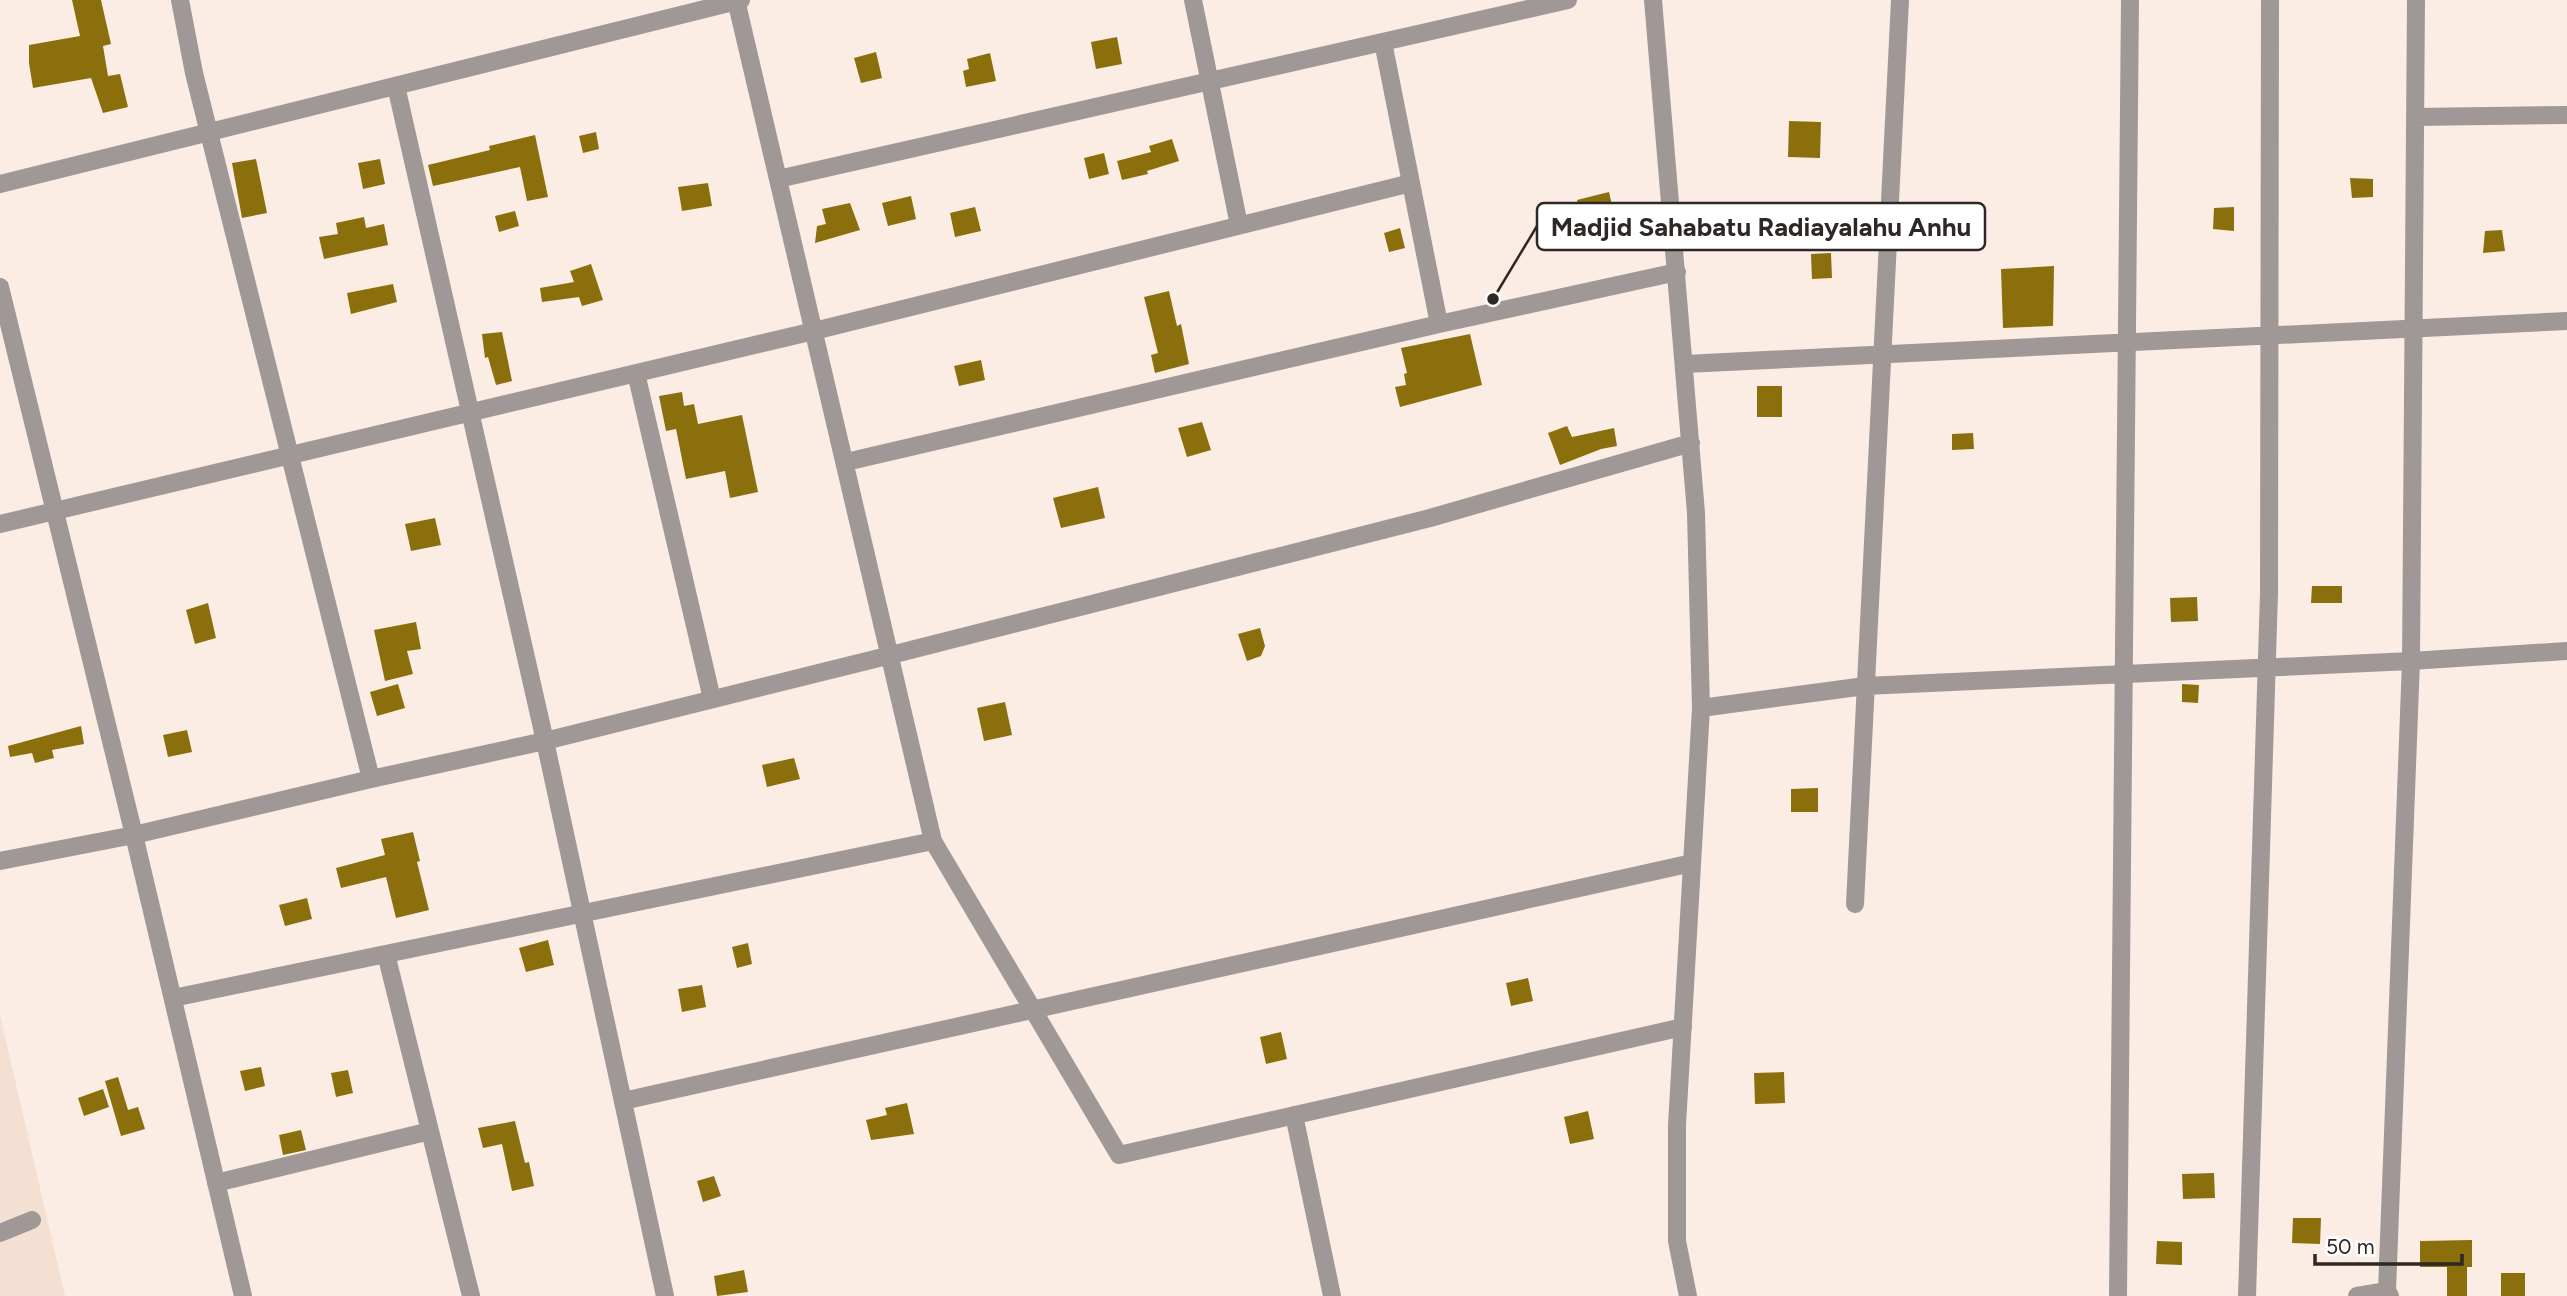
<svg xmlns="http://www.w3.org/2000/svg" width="2567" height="1296" font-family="Figtree,sans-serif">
<rect width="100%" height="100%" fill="#fbede4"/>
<path fill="#f4e0d2" d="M0 1015 65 1296H0Z"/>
<path fill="#8a6f0c" d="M72 0H101L111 44 103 46 108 76 120 74 128 107 103 113 91 78 33 88 29 63V45L80 36Z
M1117 37 1122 64 1096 69 1091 42Z
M876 52 882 78 861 83 854 58Z
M990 53 996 81 966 87 963 71 969 69 967 59Z
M1789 121 1821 122 1820 158 1788 157Z
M596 132 599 149 583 153 579 136Z
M535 135 548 197 527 201 520 167 433 186 428 165 490 150 489 146Z
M1172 139 1179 161 1147 171 1148 174 1122 180 1117 161 1151 152 1149 146Z
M1104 153 1109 174 1089 179 1084 158Z
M256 159 267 213 242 218 232 163Z
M380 159 385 184 363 189 358 163Z
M2350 178 2373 179V197L2352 198Z
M708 183 712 206 682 211 678 187Z
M1609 192 1614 214 1582 221 1577 200Z
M911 196 916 219 888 226 882 203Z
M850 203 860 230 815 243 817 226 826 224 822 209Z
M975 207 981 231 955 237 950 213Z
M2234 207V231L2213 229 2214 208Z
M515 211 519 226 499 232 495 216Z
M364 217 366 228 384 224 388 245 324 259 319 237 338 234 336 223Z
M1400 228 1405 248 1389 252 1384 233Z
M2502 230 2505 251 2483 253 2485 231Z
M1831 253 1832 278 1812 279 1811 254Z
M591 264 603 300 582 306 579 297 542 302 540 288 574 282 570 271Z
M2054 266 2053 326 2003 328 2001 269Z
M393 284 397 302 351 314 347 293Z
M1169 291 1177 326 1181 324 1189 364 1155 373 1151 355 1158 353 1144 297Z
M502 332 512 381 496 385 488 357 485 358 482 334Z
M1470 334 1482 385 1400 407 1395 387 1406 385 1404 374 1407 373 1401 348Z
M981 360 985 380 959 386 954 366Z
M1757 386H1782V417H1757Z
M682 392 684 406 694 404 698 424 742 415 758 492 730 498 725 471 686 479 676 429 666 431 659 396Z
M1202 422 1211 450 1187 457 1178 428Z
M1567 426 1572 437 1614 428 1617 446 1601 449 1560 465 1548 433Z
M1973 433 1974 449 1952 450V434Z
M1098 487 1105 518 1061 528 1053 498Z
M435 518 441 545 411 551 405 524Z
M2312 586H2342V603H2311Z
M2197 597 2198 621 2171 622 2170 598Z
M208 603 216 638 195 644 186 610Z
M416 622 421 649 407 651 413 674 385 681 374 630Z
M1260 628 1265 646 1261 656 1247 661 1238 634Z
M398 684 405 708 377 716 370 692Z
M2182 684 2199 685 2198 703 2182 702Z
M1005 702 1012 735 984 741 977 708Z
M81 726 84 744 52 750 54 758 35 763 32 753 10 757 8 746Z
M187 730 192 752 168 757 163 735Z
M794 758 800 779 767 787 762 765Z
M1818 788V812H1791V789Z
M413 832 420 861 417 862 429 910 396 918 386 877 341 888 336 868 385 855 381 839Z
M307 898 312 919 285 926 279 905Z
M548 940 554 965 526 972 519 948Z
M748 943 752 964 737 968 732 947Z
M1528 978 1533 1001 1511 1006 1506 983Z
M702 985 706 1007 682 1012 678 989Z
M1281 1032 1287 1059 1266 1064 1260 1037Z
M261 1067 265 1086 245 1091 240 1071Z
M348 1070 353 1093 336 1097 331 1073Z
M1784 1072 1785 1103 1755 1104 1754 1073Z
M118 1077 128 1110 138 1107 145 1129 121 1136 105 1081Z
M103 1089 109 1107 84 1116 78 1098Z
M907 1103 914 1134 871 1140 866 1120 887 1115 885 1108Z
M1588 1111 1594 1139 1570 1144 1564 1117Z
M515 1121 525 1163 529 1162 534 1186 512 1191 502 1144 483 1148 478 1128Z
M301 1130 306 1150 283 1155 279 1135Z
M2214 1173 2215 1198 2183 1199 2182 1174Z
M714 1176 721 1196 703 1202 697 1181Z
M2293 1218H2321L2320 1244 2292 1243Z
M2472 1240V1267H2467V1296H2447V1267H2420V1241Z
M2157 1241 2182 1242V1265L2156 1264Z
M744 1270 748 1292 717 1296 714 1276Z
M2501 1273H2525V1296H2501Z"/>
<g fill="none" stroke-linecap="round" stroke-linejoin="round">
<path stroke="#9f9897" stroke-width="18" d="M180 0 194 73 371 779
M736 0 933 841 1119 1155 1683 1027
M1193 0 1239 225
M1653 0 1696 513 1701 708 1677 1125V1241L1688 1296
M1383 42 1439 324
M396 86 545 741 665 1296
M2415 117 2567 115
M778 179 1568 0
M0 184 741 0
M0 287 134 835 243 1296
M1685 364 2567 321
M636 373 712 699
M846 462 1439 324 1677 272
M0 524 814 331 1411 183
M1701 708 1865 686 2411 661 2567 651
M0 861 134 835 371 779 545 741 891 655 1430 518 1691 443
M1855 904 1900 0
M386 954 471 1296
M173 998 933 841
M623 1101 1692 863
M1294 1115 1332 1296
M216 1183 430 1131
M0 1233 32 1220
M2118 1296 2130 0
M2247 1296 2269 593 2270 0
M2357 1296 2387 1291
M2390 1296 2387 1291 2411 661 2416 0"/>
</g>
<path fill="none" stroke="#2d2825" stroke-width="2.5" d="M1493 299L1537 226"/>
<circle fill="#2d2825" stroke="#fff" stroke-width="2.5" cx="1493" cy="299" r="7"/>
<rect fill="#fff" stroke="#2d2825" stroke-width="2.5" x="1537" y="203" width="448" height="47" rx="7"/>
<g font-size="26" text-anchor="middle" font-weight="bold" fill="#2d2825">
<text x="1761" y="236">Madjid Sahabatu Radiayalahu Anhu</text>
</g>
<path d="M2315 1254v10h147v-10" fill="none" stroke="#2d2825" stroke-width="3.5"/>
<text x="2326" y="1254" font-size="21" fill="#2d2825" stroke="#ffffff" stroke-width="5" paint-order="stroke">50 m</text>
</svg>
